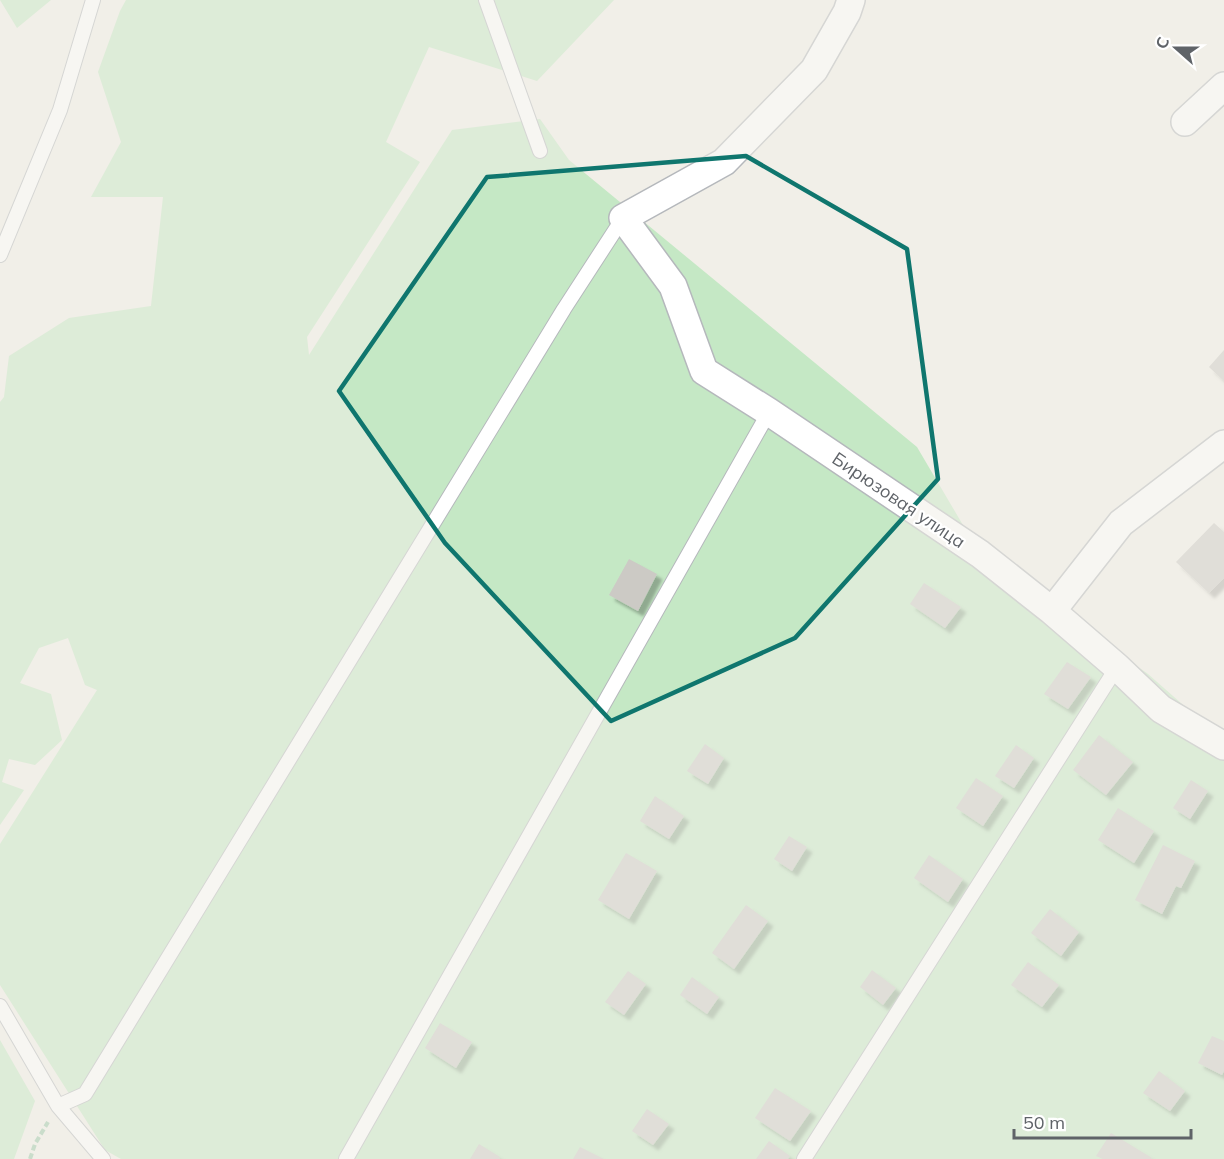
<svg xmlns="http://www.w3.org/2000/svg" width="1224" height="1159" font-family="Mulish,sans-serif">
<defs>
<filter id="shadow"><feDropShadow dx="5.5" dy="5.5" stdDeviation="1.5" flood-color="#0004"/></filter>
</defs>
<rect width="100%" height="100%" fill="#f1efe8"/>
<path fill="#c5e8c5" d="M0 0H51L17 28Z
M126 0H614L537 81 429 47 386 142 420 162 307 337 309 355 452 130 540 119 569 160 917 447 980 554 1148 674 1224 741V1159H121L105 1150 0 985V844L97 690 85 685 68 638 39 648 20 683 51 694 62 740 35 765 9 759 2 782 24 790 0 825V402L4 397 9 356 69 318 151 306 163 197H91L121 142 98 72 120 11Z
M0 1040 35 1101 14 1159H0Z"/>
<path fill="#cccac5" filter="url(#shadow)" d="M1224 350V381L1209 367Z
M1214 523 1224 532V578L1209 593 1176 562Z
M629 559 657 574 638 611 609 595Z
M924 583 961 607 945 628 910 604Z
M1067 662 1091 677 1068 709 1044 694Z
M1099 735 1133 762 1106 795 1073 770Z
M705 744 724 758 708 784 687 771Z
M1016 745 1034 758 1014 788 995 776Z
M976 778 1003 796 983 826 956 808Z
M1191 780 1208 791 1190 819 1173 808Z
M655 796 684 816 669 839 640 821Z
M1118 808 1154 831 1134 863 1098 840Z
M789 836 807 847 792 871 774 859Z
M1163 845 1195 861 1181 888 1176 886 1162 914 1135 900Z
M626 853 657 871 629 919 598 900Z
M929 855 963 879 948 902 914 878Z
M746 905 768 921 734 969 712 953Z
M1050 909 1079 932 1061 956 1031 933Z
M1028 962 1059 985 1042 1007 1011 985Z
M872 970 896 988 883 1005 860 987Z
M628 971 646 984 624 1015 605 1002Z
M692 977 719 997 707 1014 680 995Z
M440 1023 472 1042 456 1068 425 1048Z
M1212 1036 1224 1041V1071L1222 1075 1198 1063Z
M1159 1071 1185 1091 1170 1111 1143 1093Z
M775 1088 811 1111 790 1141 755 1118Z
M647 1109 669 1124 653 1145 632 1131Z
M1111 1133 1152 1158 1151 1159H1103L1096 1156Z
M769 1141 790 1156 788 1159H756Z
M479 1144 500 1157 499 1159H470Z
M580 1147 604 1159H573Z"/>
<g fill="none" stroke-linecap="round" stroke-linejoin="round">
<defs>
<path id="lane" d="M486 0 540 151
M0 255 60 110 93 0
M0 1006 58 1106 103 1159
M58 1106 85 1094 564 309 623 218
M346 1159 769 412
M804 1159 1117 667"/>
<path id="street" d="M851 0 847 12 814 70 724 162 623 218 673 286 704 371 769 412 980 554 1052 611 1117 667 1161 709 1224 746
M1185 122 1224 86
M1052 611 1121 523 1224 444"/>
</defs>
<use href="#lane" stroke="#b5b8bc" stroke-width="16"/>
<use href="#street" stroke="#b5b8bc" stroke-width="30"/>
<path stroke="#9cc7a9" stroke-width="4" stroke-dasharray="6 3" stroke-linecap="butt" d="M30 1159 35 1144 48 1122"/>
<use href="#lane" stroke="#fff" stroke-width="14"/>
<use href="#street" stroke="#fff" stroke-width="27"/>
</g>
<path d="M0 0H1224V1159H0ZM746 156 907 249 938 479 795 638 611 721 445 543 339 391 487 177Z" fill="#f1efe8" fill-opacity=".55" fill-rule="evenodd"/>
<path fill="none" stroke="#0f766e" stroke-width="4.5" stroke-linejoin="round" d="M746 156 907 249 938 479 795 638 611 721 445 543 339 391 487 177Z"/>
<g text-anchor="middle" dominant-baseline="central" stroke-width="4.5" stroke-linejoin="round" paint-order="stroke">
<g font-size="18" fill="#5f6368" stroke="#fff">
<text transform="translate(899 500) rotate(34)">Бирюзовая улица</text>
</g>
</g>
<g transform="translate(1176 48) rotate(291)" stroke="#ffffff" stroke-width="4.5" paint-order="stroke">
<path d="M0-4.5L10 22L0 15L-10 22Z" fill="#5f6368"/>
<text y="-9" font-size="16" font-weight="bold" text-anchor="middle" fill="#5f6368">С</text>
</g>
<path d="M1014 1129v9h177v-9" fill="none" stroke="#5f6368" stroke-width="3"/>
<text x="1023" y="1129" font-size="18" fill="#5f6368" stroke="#ffffff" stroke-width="4.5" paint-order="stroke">50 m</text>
</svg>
